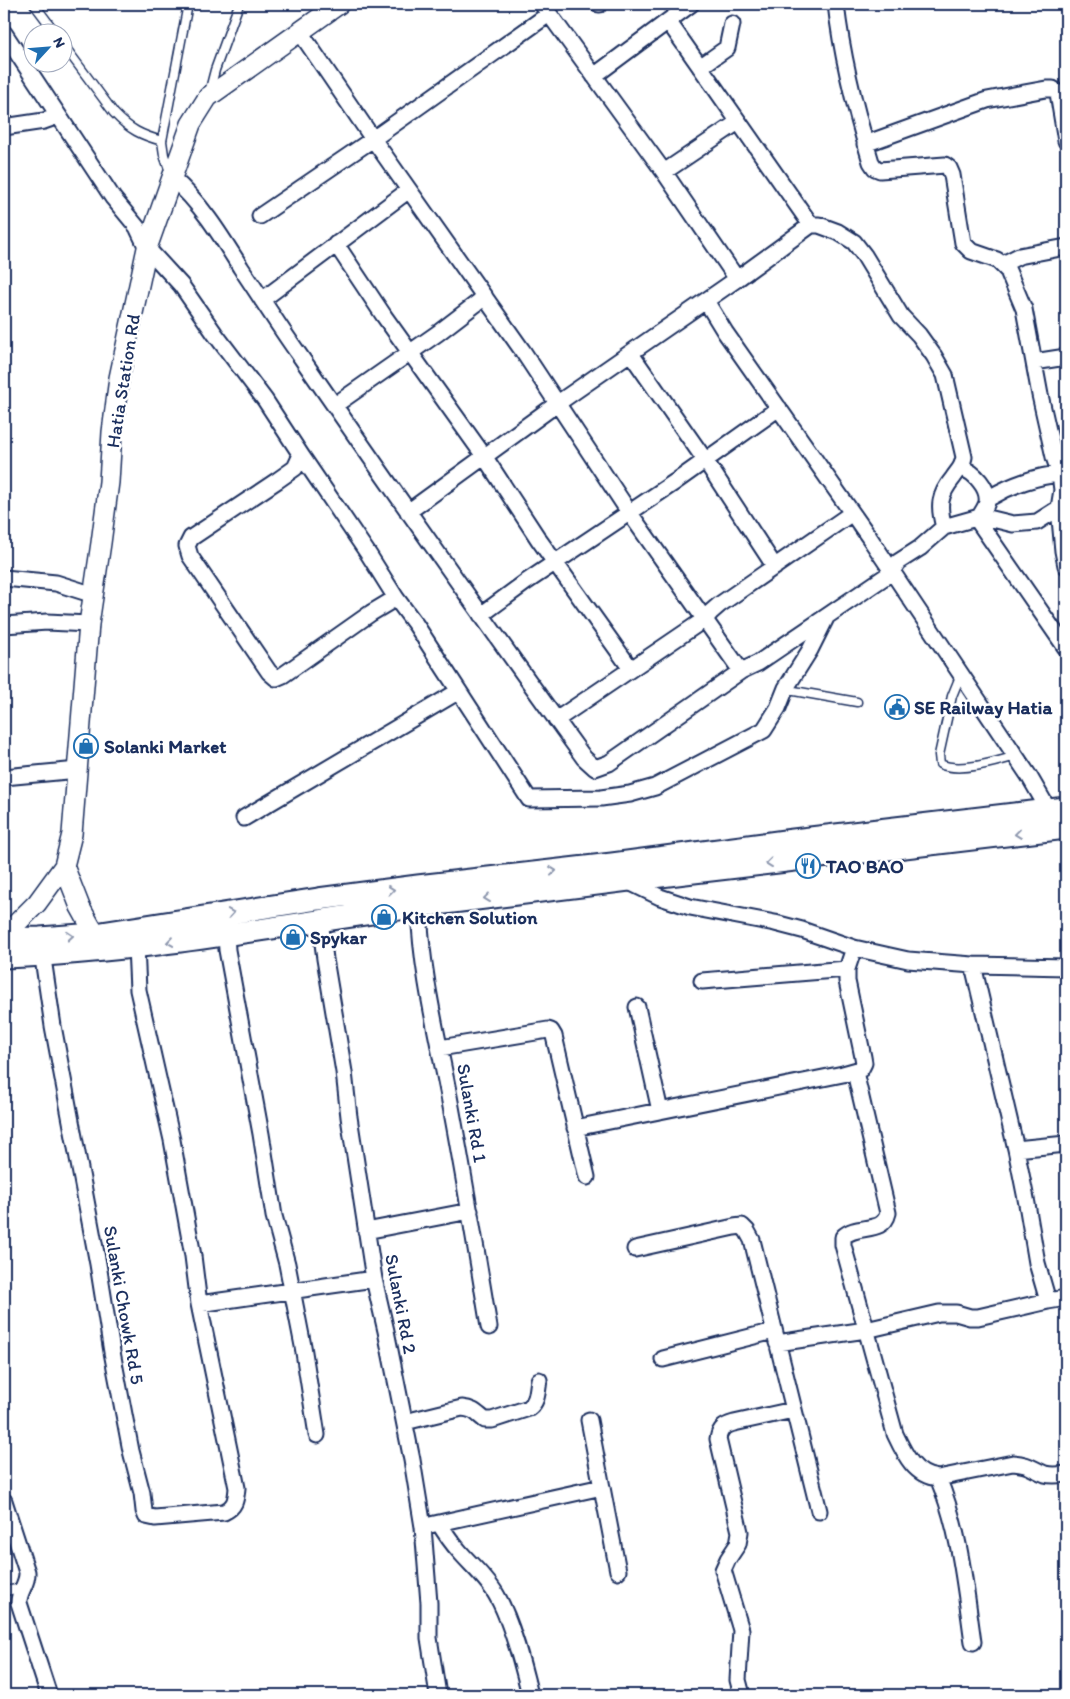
<svg xmlns="http://www.w3.org/2000/svg" width="1070" height="1699" font-family="Itim,sans-serif">
<rect width="100%" height="100%" fill="#fff"/>
<filter id="ink" filterUnits="userSpaceOnUse"><feTurbulence type="fractalNoise" baseFrequency=".02" numOctaves="2"/><feDisplacementMap in="SourceGraphic" scale="10" xChannelSelector="R" yChannelSelector="G"/><feConvolveMatrix kernelMatrix="1 2 1 2 8 2 1 2 1" color-interpolation-filters="sRGB"/></filter>
<g filter="url(#ink)">
<g fill="none" stroke-linecap="round" stroke-linejoin="round">
<defs>
<path id="service" d="M34 4 55 32
M62 43 114 113C130 130 141 135 162 141
M209 93 215 70 239 4
M170 172 164 155 162 141 188 4
M961 674 952 696 939 755 940 764C959 773 996 762 1016 756
M786 688 794 691 857 702
M4 1591 23 1588"/>
<path id="minor" d="M599 4H600
M836 4C842 58 855 109 871 162L875 168 880 170 945 165 949 168 952 175 963 243 971 251 997 260 1008 271 1024 309 1040 395 1054 457 1060 474 1066 473
M668 21 811 225
M300 32 373 139 522 350 629 512 741 671
M4 33 113 198 137 227 147 248 181 285 215 334 265 400 301 455 369 555 396 598 416 625 529 799 601 798 630 794 655 787 764 730 778 708 786 688 810 650 826 618
M700 67 727 48 732 24
M594 76 691 4
M4 127 44 121 58 116
M865 144 987 100 1046 89H1053L1058 93 1066 141
M664 172 738 122
M172 178C201 203 221 236 241 268 260 296 278 325 298 353 392 489 487 624 584 758L595 768 609 763 741 671 758 663 892 572 898 562 920 548 944 527 976 518 1066 648
M260 216 373 139 549 14
M336 244 384 316 484 456 539 540 631 669
M1003 264 1019 256 1066 247
M737 279 811 225H819L838 232 854 242 864 255 901 316 919 335 934 356 945 375 964 457C962 468 959 469 953 478 939 495 938 506 944 527
M262 300 409 190
M706 301 725 332 869 537 1029 776 1048 809 1050 819
M631 354 705 460 775 567
M1034 362 1066 357
M335 405 438 333 485 297
M301 455 295 468 278 480 191 538 187 546 190 556 269 672 276 678 283 675 371 613 396 598
M962 468C974 472 989 488 987 502 986 507 982 512 980 516L1013 524 1037 522 1059 508 1063 551 1066 566
M986 492 991 497C1011 485 1037 476 1060 474L1062 490 1059 508 1066 514
M408 512 558 403 737 279 664 172 542 4
M4 578 56 583 94 595
M481 615 526 582 675 482 779 408
M4 625 47 622 89 624
M556 720 705 619 711 612 719 605 852 513
M4 777 78 770
M244 818 459 691
M627 881 660 897 690 907 775 923 802 930 854 948 908 960 973 965 1066 967
M419 907C421 969 436 1030 448 1091 463 1169 476 1248 489 1327
M320 920 325 959 344 1072 349 1117 374 1279 386 1331 412 1460 423 1527 429 1603V1638L438 1695
M226 934 227 950 261 1134 274 1216 287 1264 303 1346 317 1435
M41 945 53 1026 98 1264 112 1352 131 1451 142 1493 144 1511 146 1516 155 1518 224 1512C235 1507 236 1500 237 1488L199 1304 193 1256 172 1140 138 990 136 946
M973 965 1016 1149 1027 1204 1037 1263 1048 1301 1066 1298
M702 981 847 969
M637 1007 660 1111
M440 1048 548 1030 551 1031 554 1036 587 1177
M855 1072 888 1213C883 1235 857 1223 843 1237V1245L895 1434C904 1453 914 1476 938 1478L1013 1463C1029 1464 1032 1469 1045 1474 1052 1476 1059 1475 1066 1474
M575 1128 843 1074 861 1069 864 1063 863 1057 847 981V969L854 948
M1016 1149 1066 1144
M366 1231 470 1211
M635 1249 734 1227 742 1226 747 1231 752 1240 819 1511
M199 1304 374 1279
M777 1343 866 1330 939 1313H956L970 1317H978L1048 1301
M663 1359 774 1331
M589 1420 618 1571
M405 1422 462 1408C474 1409 476 1413 485 1420H492L529 1408C538 1401 537 1391 539 1380
M938 1478C960 1530 965 1586 973 1642
M4 1501 27 1572C28 1584 18 1592 19 1603L49 1695
M439 1523C445 1533 452 1543 460 1552 472 1566 488 1579 497 1596 512 1622 523 1666 530 1695
M430 1525 602 1487
M742 1695 738 1680 741 1630 723 1570 728 1559 738 1544 740 1532 718 1439C720 1428 724 1426 734 1423L793 1410"/>
<path id="tertiary" d="M64 866 80 907 95 934 96 948
M4 936 37 903 64 866 72 834 89 624 101 543 109 482 112 432 119 378 147 248 191 124 208 97 339 4"/>
<path id="secondary" d="M4 939 40 938 95 934 318 899 418 886 612 864 785 841 1066 808
M4 957C143 952 282 925 420 906 635 878 851 854 1066 828"/>
</defs>
<use href="#service" stroke="#1b2f5e" stroke-width="11"/>
<use href="#minor" stroke="#1b2f5e" stroke-width="19"/>
<use href="#tertiary" stroke="#1b2f5e" stroke-width="22"/>
<use href="#secondary" stroke="#1b2f5e" stroke-width="25"/>
<use href="#service" stroke="#fff" stroke-width="8"/>
<use href="#minor" stroke="#fff" stroke-width="15"/>
<use href="#tertiary" stroke="#fff" stroke-width="19"/>
<use href="#secondary" stroke="#fff" stroke-width="21"/>
</g>
<defs><path id="oneway-chevron" d="M-2-3.5L2.5 0L-2 3.5" fill="none" stroke-width="1.6" stroke-linecap="round" stroke-linejoin="round" transform="scale(1.25)"/></defs>
<g stroke="#8d97ae">
<use href="#oneway-chevron" transform="translate(1018 834) rotate(173)"/>
<use href="#oneway-chevron" transform="translate(769 863) rotate(173)"/>
<use href="#oneway-chevron" transform="translate(553 871) rotate(-6)"/>
<use href="#oneway-chevron" transform="translate(391 890) rotate(-7)"/>
<use href="#oneway-chevron" transform="translate(487 898) rotate(173)"/>
<use href="#oneway-chevron" transform="translate(231 913) rotate(-9)"/>
<use href="#oneway-chevron" transform="translate(70 936) rotate(-5)"/>
<use href="#oneway-chevron" transform="translate(170 942) rotate(172)"/>
</g>
</g>
<defs>
<symbol id="civic-ring" viewBox="-11 -11 22 22"><circle r="9.5" fill="#fff" stroke="#1f6fb2" stroke-width="1.5"/><path d="M-.6-6.5H3V-4.5H.6V-3L4-1V1h2V6H-6V1h2V-1L-.6-3ZM-1.2 2.5V6h2.4V2.5Z" fill="#1f6fb2"/></symbol>
<symbol id="shop-ring" viewBox="-11 -11 22 22"><circle r="9.5" fill="#fff" stroke="#1f6fb2" stroke-width="1.5"/><path d="M-5-2.5h2.3a2.7 3.5 0 0 1 5.4 0H5L5.5 6h-11ZM-1.5-2.5h3a1.5 2.3 0 0 0-3 0Z" fill="#1f6fb2"/></symbol>
<symbol id="restaurant-ring" viewBox="-11 -11 22 22"><circle r="9.5" fill="#fff" stroke="#1f6fb2" stroke-width="1.5"/><path d="M-5-6h1v4h1v-4h1v4h1v-4h1v5L-1.5 .5V6h-2V.5L-5-1ZM5-6V6H3V1.5H1.5Q1.5-4 5-6Z" fill="#1f6fb2"/></symbol>
</defs>
<g fill-rule="evenodd">
<use href="#civic-ring" x="883" y="693" width="28" height="28"/>
<use href="#shop-ring" x="72" y="732" width="28" height="28"/>
<use href="#restaurant-ring" x="794" y="852" width="28" height="28"/>
<use href="#shop-ring" x="370" y="903" width="28" height="28"/>
<use href="#shop-ring" x="279" y="923" width="28" height="28"/>
</g>
<g text-anchor="middle" dominant-baseline="central" stroke-width="5" stroke-linejoin="round" paint-order="stroke">
<g font-size="19" fill="#1b2f5e" stroke="#fff">
<text transform="translate(123 381) rotate(-81)">Hatia Station Rd</text>
<text transform="translate(472 1113) rotate(80)">Sulanki Rd 1</text>
<text transform="translate(401 1304) rotate(79)">Sulanki Rd 2</text>
<text transform="translate(124 1305) rotate(80)">Sulanki Chowk Rd 5</text>
</g>
<g font-size="19" font-weight="bold" fill="#1b2f5e" stroke="#fff" text-anchor="start">
<text x="914" y="707">SE Railway Hatia</text>
<text x="104" y="746">Solanki Market</text>
<text x="826" y="866">TAO BAO</text>
<text x="402" y="917">Kitchen Solution</text>
<text x="310" y="937">Spykar</text>
</g>
</g>
<rect width="1070" height="1699" fill="none" stroke="#fff" stroke-width="20"/>
<rect x="10" y="10" width="1050" height="1679" fill="none" stroke="#1b2f5e" stroke-width="2" filter="url(#ink)"/>
<g transform="translate(48 48) rotate(64)"><circle r="24" fill="#ffffff" stroke="#a4acbf"/>
<path d="M0-4L9 19L0 12L-9 19Z" fill="#1f6fb2"/>
<text y="-8" font-size="14" font-weight="bold" text-anchor="middle" fill="#1b2f5e">N</text>
</g>
</svg>
